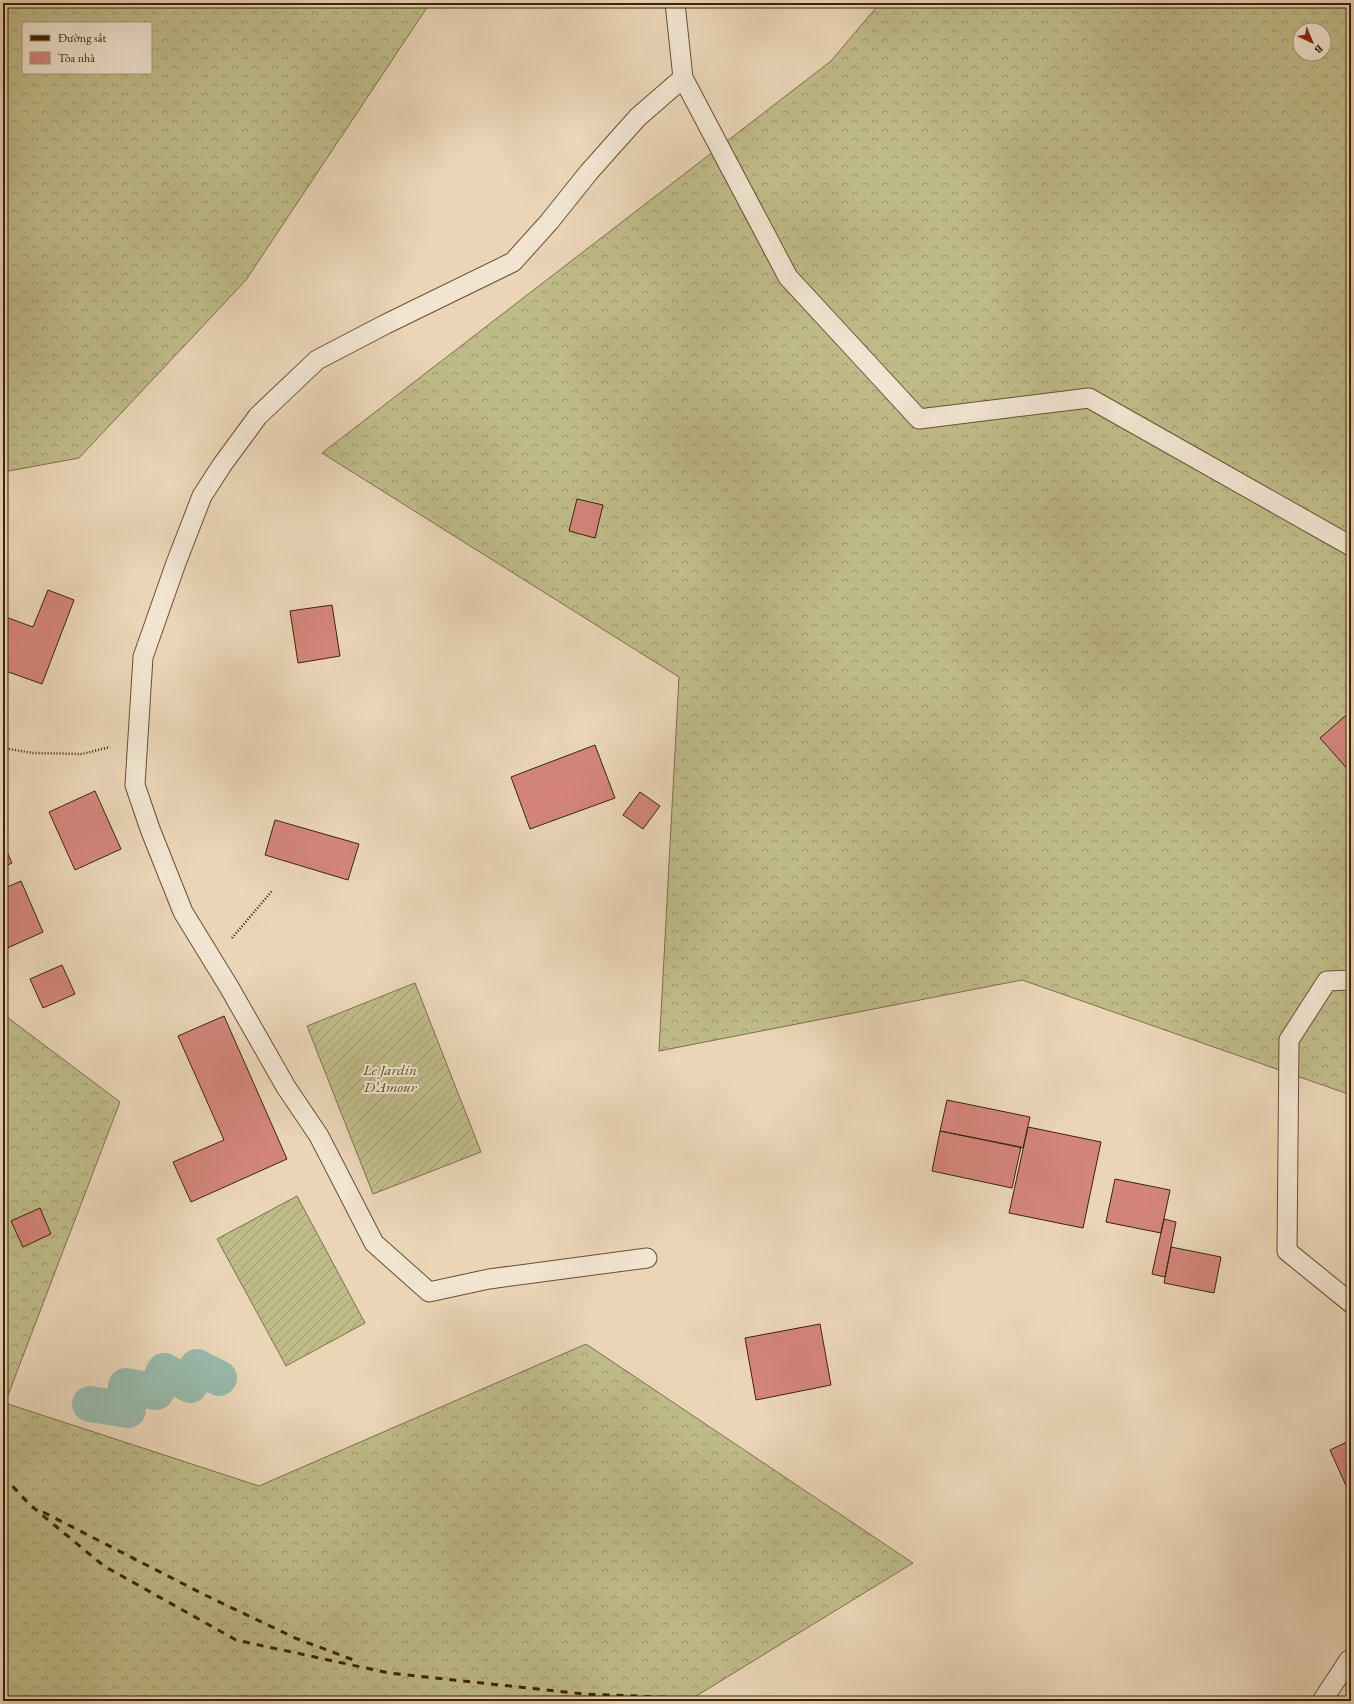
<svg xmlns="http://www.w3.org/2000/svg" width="1354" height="1704" font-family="'EB Garamond',serif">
<defs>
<pattern id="forest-crowns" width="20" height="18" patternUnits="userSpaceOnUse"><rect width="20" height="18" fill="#bfbb89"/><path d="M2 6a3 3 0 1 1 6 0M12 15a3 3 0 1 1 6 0" fill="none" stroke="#9c986e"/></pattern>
<pattern id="garden-furrows" width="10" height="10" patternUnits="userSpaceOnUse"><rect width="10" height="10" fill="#bfbb89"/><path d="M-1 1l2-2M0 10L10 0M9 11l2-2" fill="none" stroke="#9c986e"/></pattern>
</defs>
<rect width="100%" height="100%" fill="#ead5b7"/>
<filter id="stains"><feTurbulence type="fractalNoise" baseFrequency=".005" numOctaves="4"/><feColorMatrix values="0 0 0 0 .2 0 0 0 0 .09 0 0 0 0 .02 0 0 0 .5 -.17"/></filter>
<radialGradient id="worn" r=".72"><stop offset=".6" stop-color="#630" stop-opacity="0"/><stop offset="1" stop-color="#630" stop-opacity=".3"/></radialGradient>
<path fill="url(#forest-crowns)" stroke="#7e7048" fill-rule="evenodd" d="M3 3H430L246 280 79 458 3 472ZM23 23H151V73H23Z
M880 3H1351V1095L1022 980 659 1051 679 677 322 453 831 61ZM1300 30H1324V54H1300Z
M3 1014 120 1102 5 1403 259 1486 586 1344 913 1563 688 1701H3Z"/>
<path fill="url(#garden-furrows)" stroke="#7e7048" d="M415 983 481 1152 373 1194 307 1026Z
M297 1196 365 1323 286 1366 217 1239Z"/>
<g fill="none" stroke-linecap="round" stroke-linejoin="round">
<path stroke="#98b9ab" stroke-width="36" d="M90 1404 128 1410 126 1386 156 1392 164 1371 190 1385 197 1367 219 1378"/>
</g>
<path fill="#d3857b" stroke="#3c2406" d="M577 499 603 505 595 538 569 531Z
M48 590 74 600 42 684 3 670V616L33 627Z
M332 605 340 656 298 663 290 611Z
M1351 711V773L1320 738Z
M595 745 615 798 530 829 511 777Z
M95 791 121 849 75 870 49 812Z
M640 792 660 806 643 829 623 815Z
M275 820 359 844 348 880 265 855Z
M3 843 12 863 3 867Z
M21 881 43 932 3 950V889Z
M62 965 75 994 43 1008 30 979Z
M224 1016 287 1159 191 1202 173 1162 224 1140 178 1036Z
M947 1100 1030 1117 1023 1148 940 1131Z
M1028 1127 1101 1142 1083 1228 1009 1213Z
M940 1131 1021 1147 1012 1188 932 1171Z
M1115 1179 1170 1190 1161 1233 1106 1222Z
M40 1208 51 1234 23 1247 11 1221Z
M1164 1219 1176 1222 1165 1277 1152 1274Z
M1171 1247 1221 1257 1214 1293 1164 1283Z
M820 1324 831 1385 756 1400 745 1338Z
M1351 1440V1497L1330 1450Z"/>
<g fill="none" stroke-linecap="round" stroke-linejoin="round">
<defs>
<path id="service" d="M675 3 683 78 788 277 919 419 1089 398 1351 546
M1351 980 1327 981 1289 1040 1287 1251 1351 1303
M647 1258 489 1279 429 1292 374 1243 319 1136 286 1087 229 987 183 912 150 829 135 785 143 657 176 563 202 496 222 465 258 416 317 360 386 324 513 262 549 222 589 172 638 117 683 78
M1322 1701 1349 1660H1351"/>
</defs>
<use href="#service" stroke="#685032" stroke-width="21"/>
<path stroke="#3c2406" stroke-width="2.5" stroke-dasharray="1 2" stroke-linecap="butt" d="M3 748 33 753 82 754 110 747
M232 938 272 891"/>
<use href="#service" stroke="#f1e4d0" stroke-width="19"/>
<path stroke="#3c2406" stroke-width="3" stroke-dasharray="7 7" stroke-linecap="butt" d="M3 1476 30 1505 104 1566 236 1640 389 1673 584 1694 762 1701
M43 1512 205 1595 295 1638 359 1662"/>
</g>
<g text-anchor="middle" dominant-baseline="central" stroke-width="4" stroke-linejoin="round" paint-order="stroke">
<g font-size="15" font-style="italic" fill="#5d4a27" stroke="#f1e4d0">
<text x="390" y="1069">Le Jardin<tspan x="390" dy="17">D’Amour</tspan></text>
</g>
</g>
<rect width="1354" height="1704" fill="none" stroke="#ead5b7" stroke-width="16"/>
<rect x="4" y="4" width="1346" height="1696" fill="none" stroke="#3c2406" stroke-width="2"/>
<rect x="8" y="8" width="1338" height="1688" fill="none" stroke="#3c2406"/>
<rect x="22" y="22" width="130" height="52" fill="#f1e4d0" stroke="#a9977f"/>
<rect x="30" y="35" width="20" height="6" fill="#3c2406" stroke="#a9977f"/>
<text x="58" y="42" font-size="12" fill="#3c2406">Đường sắt</text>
<rect x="30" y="52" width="20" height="12" fill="#d3857b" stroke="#a9977f"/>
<text x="58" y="62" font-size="12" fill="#3c2406">Tòa nhà</text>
<g transform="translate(1312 42) rotate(136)"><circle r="19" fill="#f1e4d0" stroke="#a9977f"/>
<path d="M0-3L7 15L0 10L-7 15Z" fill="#8f2418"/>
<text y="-6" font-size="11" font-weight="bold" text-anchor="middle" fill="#3c2406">B</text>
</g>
<rect width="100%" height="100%" filter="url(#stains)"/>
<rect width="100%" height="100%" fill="url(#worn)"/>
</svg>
